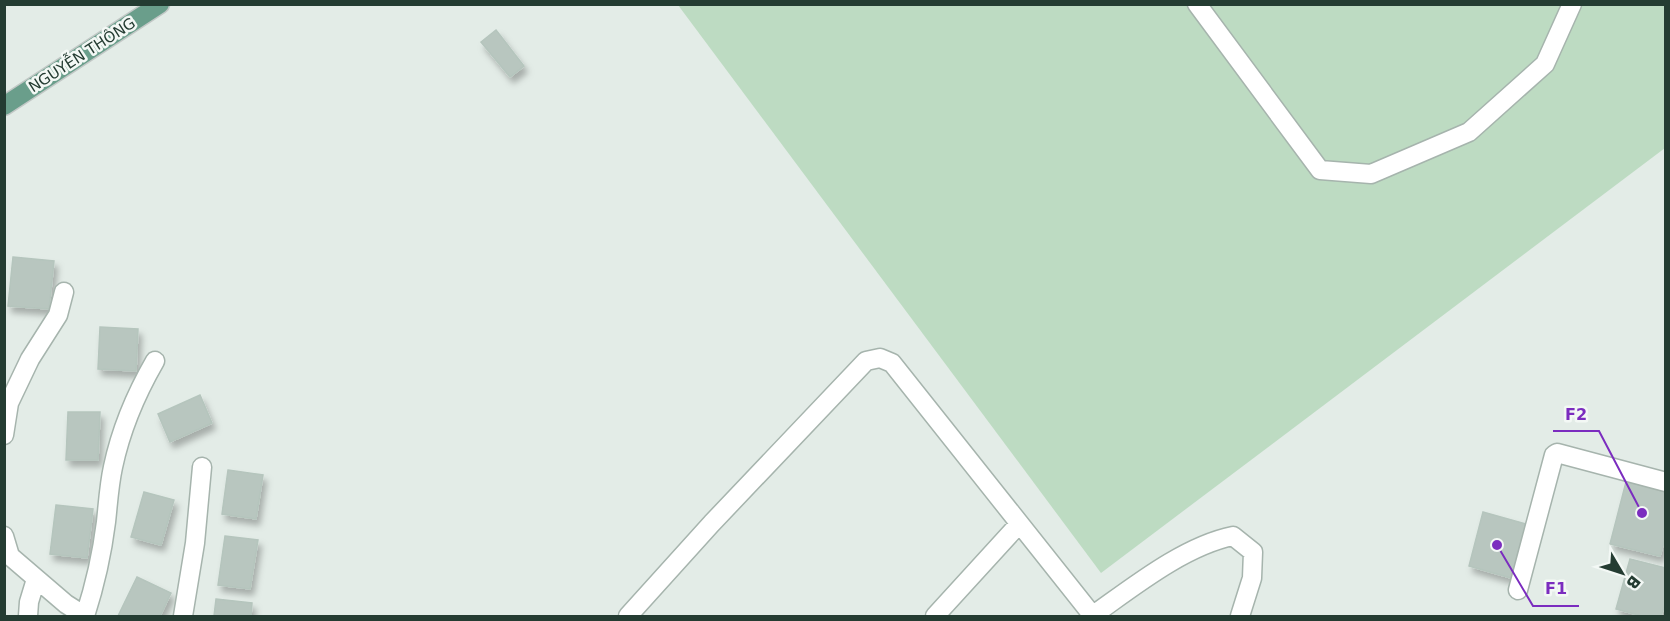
<svg xmlns="http://www.w3.org/2000/svg" width="1670" height="621" font-family="'DejaVu Sans',sans-serif">
<defs>
<filter id="shadow"><feDropShadow dx="3.5" dy="6" stdDeviation="3" flood-color="#0004"/></filter>
</defs>
<rect width="100%" height="100%" fill="#e3ece7"/>
<path fill="#bddbc2" d="M678 5H1665V148L1101 573Z"/>
<path fill="#b8c6bf" stroke="#b5c5bd" stroke-width="1.5" filter="url(#shadow)" d="M496 30 524 66 510 77 481 42Z
M13 257 54 261 49 309 8 306Z
M100 327 138 329 136 371 98 369Z
M200 395 212 423 170 442 158 414Z
M68 412H100L98 460H66Z
M228 470 263 475 256 519 222 514Z
M1626 482 1666 492V534L1660 556 1610 544Z
M144 492 174 500 161 545 131 537Z
M56 505 93 509 87 558 50 554Z
M1483 512 1526 524 1511 578 1469 566Z
M225 536 258 540 250 589 218 585Z
M1630 559 1666 568V601L1661 616H1642L1616 609Z
M137 577 171 593 160 616H118Z
M216 599 252 603 251 616H214Z"/>
<g fill="none" stroke-linecap="round" stroke-linejoin="round">
<defs>
<path id="minor" d="M1197 4 1320 170 1371 174 1469 132 1545 64 1572 4
M4 435 9 403 30 359 58 315 64 292
M4 536 10 556 66 604 85 616
M1518 590 1554 455 1557 453 1666 482
M28 616 29 602 36 579
M85 616C95 585 102 554 106 522 108 504 109 485 113 467 121 429 136 394 155 361
M183 616 195 543 202 467
M628 616 712 523 866 361 880 358 892 363 1093 616
M935 616 1019 524
M1092 616C1133 587 1184 546 1233 536L1253 552 1252 578 1240 616"/>
<path id="major" d="M4 106 160 4"/>
</defs>
<use href="#minor" stroke="#a6b4ad" stroke-width="21"/>
<use href="#major" stroke="#c2c8c6" stroke-width="21"/>
<use href="#minor" stroke="#fff" stroke-width="18"/>
<use href="#major" stroke="#6a9e8b" stroke-width="18"/>
</g>
<g text-anchor="middle" dominant-baseline="central" stroke-width="5" stroke-linejoin="round" paint-order="stroke">
<g font-size="15" fill="#243c32" stroke="#f3f8f5">
<text transform="translate(82 55) rotate(-33)">NGUYỄN THÔNG</text>
</g>
</g>
<path fill="none" stroke="#7b2cbf" stroke-width="2" d="M1642 513L1599 431H1553M1497 545L1533 606H1579"/>
<g fill="#7b2cbf" stroke="#f3f8f5" stroke-width="2">
<circle cx="1642" cy="513" r="6"/>
<circle cx="1497" cy="545" r="6"/>
</g>
<g font-size="16" text-anchor="middle" font-weight="bold" fill="#7b2cbf" stroke="#f3f8f5" stroke-width="5" stroke-linejoin="round" paint-order="stroke">
<text x="1576" y="420">F2</text>
<text x="1556" y="594">F1</text>
</g>
<rect width="1670" height="621" fill="none" stroke="#243c32" stroke-width="12"/>
<g transform="translate(1622 573) rotate(129)" stroke="#f3f8f5" stroke-width="4.5" paint-order="stroke">
<path d="M0-4.5L10 22L0 15L-10 22Z" fill="#243c32"/>
<text y="-9" font-size="16" font-weight="bold" text-anchor="middle" fill="#243c32">B</text>
</g>
</svg>
